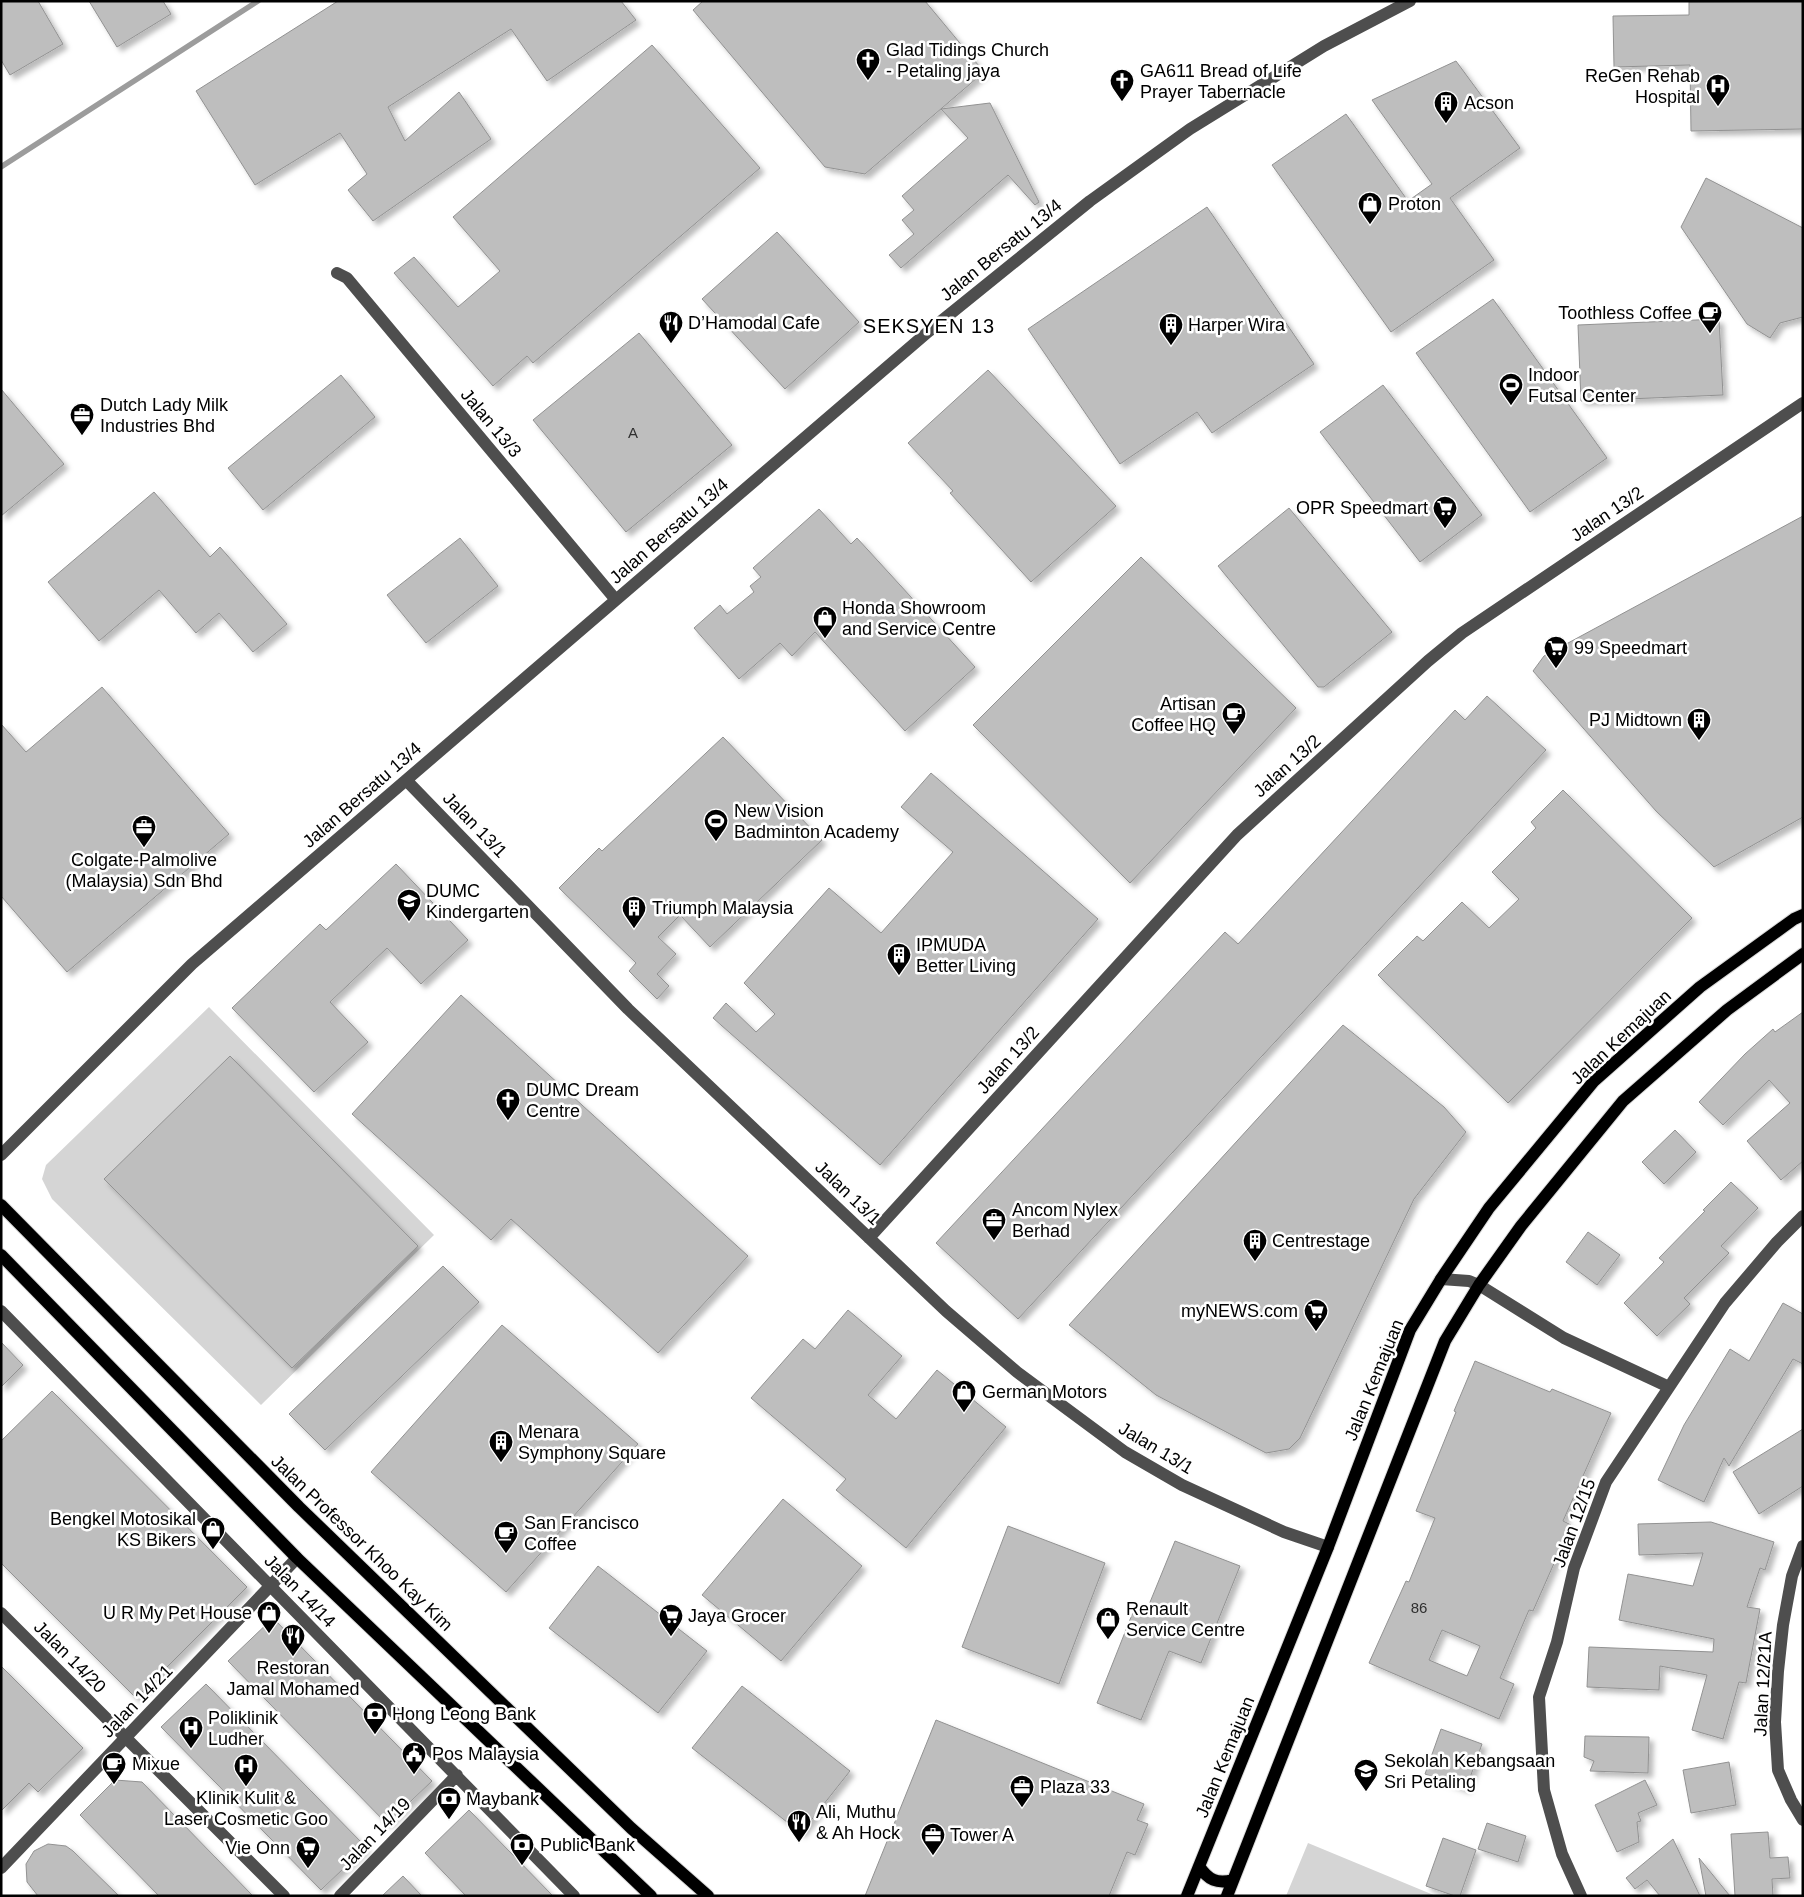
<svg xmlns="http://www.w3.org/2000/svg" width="1804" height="1897" font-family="Arial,sans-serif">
<defs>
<filter id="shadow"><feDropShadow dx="4.5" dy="4.5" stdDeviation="2.5" flood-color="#0004"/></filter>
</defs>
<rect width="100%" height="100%" fill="#fff"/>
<path fill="#d5d5d5" d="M209 1007 434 1235 261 1405 52 1199 42 1179 46 1165Z
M1308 1843 1436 1896H1286Z"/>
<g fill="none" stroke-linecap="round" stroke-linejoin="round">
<path stroke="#9c9c9c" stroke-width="5.5" d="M1 167 258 1"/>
</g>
<path fill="#bebebe" stroke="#929292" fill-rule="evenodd" filter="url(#shadow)" d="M1 1H38L63 44 10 75 1 60Z
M89 1H163L171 14 117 47Z
M338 1H621L636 20 547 81 511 29 388 107 405 141 459 92 491 139 373 221 348 190 367 174 340 133 255 185 196 91Z
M703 1H925L984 72 865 174 825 167 693 10Z
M1803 1V129L1691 131 1690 65 1614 67 1613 16 1689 15V2Z
M652 45 760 168 533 363 527 356 493 386 394 273 414 257 458 307 500 271 453 217Z
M1456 61 1520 148 1450 198 1494 260 1391 332 1272 165 1346 114 1408 201 1432 184 1372 100Z
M990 103 1039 202 1035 205 1008 175 901 268 889 255 914 234 902 220 914 210 902 196 968 138 941 109Z
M1706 178 1803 228V317L1780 323 1770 338 1747 324 1681 227Z
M1207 207 1314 364 1212 433 1197 412 1120 464 1028 329Z
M777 232 859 322 785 389 702 299Z
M1493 299 1607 458 1530 512 1416 353Z
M1719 319 1723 395 1581 401 1578 325Z
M639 333 732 445 626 532 533 420Z
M988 370 1116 506 1031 582 950 493 953 491 908 443Z
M341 375 375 417 263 510 228 468Z
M1383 385 1482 515 1420 562 1320 432Z
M1 389 64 464 1 516Z
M154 492 210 557 220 547 287 624 253 652 219 613 196 633 159 590 99 641 48 582Z
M1289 508 1392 632 1324 687H1318L1218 566Z
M819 509 851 544 857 538 975 667 905 731 815 632 792 656 780 643 739 679 694 628 720 605 727 614 754 592 750 586 761 577 753 568Z
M1803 516V817L1714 867 1656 811 1533 671 1544 656Z
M460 538 498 586 426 643 387 595Z
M1141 557 1296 708 1130 883 973 725Z
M102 687 229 834 67 972 1 896V724L26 752Z
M1487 696 1546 750 1018 1319 936 1243 1225 932 1238 944 1455 710 1465 720Z
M723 737 822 840 710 947 680 915 658 937 676 954 657 974 669 986 657 999 629 971 636 963 559 888 599 848 602 851Z
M931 773 1098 919 880 1165 713 1018 726 1003 756 1032 775 1014 744 983 829 888 881 933 953 852 901 807Z
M1563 790 1692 918 1508 1103 1378 975 1417 936 1423 941 1462 902 1489 928 1519 899 1492 872 1536 828 1531 822Z
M396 864 468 940 421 984 387 948 330 1002 368 1042 314 1092 232 1008 320 924 326 930Z
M461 995 748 1256 658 1353 511 1219 491 1240 352 1114Z
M1803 1012V1161L1781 1180 1747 1141 1790 1103 1769 1080 1723 1125 1699 1102 1745 1054 1773 1029 1775 1032Z
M1343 1025 1444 1107 1466 1132 1414 1199 1300 1438 1289 1449 1266 1453 1156 1395 1069 1325Z
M230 1056 418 1246 292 1368 104 1179Z
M1675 1130 1696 1152 1664 1184 1642 1162Z
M1731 1182 1758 1208 1721 1246 1729 1253 1684 1298 1690 1304 1657 1336 1624 1303 1664 1262 1659 1258 1705 1211 1703 1210Z
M1588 1232 1620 1255 1597 1285 1566 1262Z
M443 1266 479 1302 325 1450 289 1414Z
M1783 1303 1803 1314V1364L1793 1359 1729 1466 1724 1458 1704 1502 1658 1480 1684 1425 1730 1349 1749 1361Z
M848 1310 902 1356 868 1395 896 1419 937 1370 1006 1427 906 1548 836 1490 846 1479 751 1398 803 1339 815 1349Z
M502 1325 638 1444 506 1592 371 1472Z
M1 1342 23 1365 1 1387Z
M1475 1361 1550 1392 1552 1389 1611 1413 1563 1521 1571 1525 1533 1611 1529 1610 1500 1678 1514 1684 1499 1719 1369 1663 1406 1581 1409 1582 1435 1518 1416 1511 1456 1412 1454 1411ZM1442 1630 1480 1646 1467 1676 1429 1660Z
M52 1391 247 1587 136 1698 1 1563V1441Z
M1803 1429V1486L1759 1514 1733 1472Z
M783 1499 862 1566 781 1661 702 1595Z
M1711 1522 1774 1542 1765 1570 1760 1568 1747 1607 1760 1609 1746 1683 1739 1682 1723 1739 1692 1730 1707 1675 1660 1666 1659 1690 1587 1687 1589 1647 1713 1652 1714 1639 1619 1620 1628 1574 1693 1586 1703 1553 1639 1555 1638 1524Z
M1008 1526 1105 1563 1059 1684 962 1647Z
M1175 1541 1240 1566 1201 1663 1169 1651 1141 1720 1097 1703 1135 1607 1146 1612Z
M598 1566 707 1651 658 1713 549 1628Z
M273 1618 432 1781 387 1824 228 1661Z
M1 1666 83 1748 38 1792 29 1783 1 1811Z
M206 1684 366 1847 321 1890 161 1727Z
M742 1686 850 1771 801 1833 692 1748Z
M936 1720 1144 1804 1137 1820 1148 1824 1135 1855 1127 1852 1109 1896H865Z
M1441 1729 1482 1744 1466 1789 1425 1774Z
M1585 1736 1649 1737 1648 1773 1590 1771 1594 1761 1584 1757Z
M1729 1762 1736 1805 1691 1813 1683 1770Z
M115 1780 142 1782 253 1896H159L80 1815Z
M1645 1780 1657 1805 1638 1813 1641 1821 1637 1822 1639 1842 1617 1852 1595 1805Z
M469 1810 553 1896H466L425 1853Z
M1487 1823 1526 1836 1518 1862 1478 1849Z
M1768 1832 1770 1858 1788 1857 1790 1878 1772 1879 1773 1896H1735L1731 1834Z
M1443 1838 1476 1850 1460 1896H1455L1426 1886Z
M1673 1839 1700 1896H1660L1647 1880 1635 1889 1626 1878Z
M48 1844 66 1846 73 1851 119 1896H38L27 1882 26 1864 34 1851Z
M1699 1858 1730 1896H1706Z
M403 1876 422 1896H382Z"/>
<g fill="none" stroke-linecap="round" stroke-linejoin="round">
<defs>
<path id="major" d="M1 1205 299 1507 631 1828 708 1896
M1 1255 297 1558 651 1896
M1199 1866C1208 1880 1217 1884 1233 1880
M1187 1896 1328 1547 1410 1330 1441 1279 1489 1208 1594 1081 1700 987 1794 919 1803 915
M1227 1896 1445 1341 1479 1285 1521 1226 1623 1101 1727 1010 1803 954"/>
</defs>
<use href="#major" stroke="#dbdbdb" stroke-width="14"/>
<path stroke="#4e4e4e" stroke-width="12" d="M337 273 347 278 616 600
M406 780 628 1009 946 1311 1017 1372 1125 1452 1182 1485 1284 1532 1328 1547
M1 1155 192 964 929 331 1090 201 1190 129 1324 46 1410 1
M869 1238 1237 835 1428 661 1462 633 1803 403
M1441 1279 1469 1281 1479 1285 1564 1338 1669 1387
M1 1311 574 1896
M1803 1546 1792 1576 1783 1625 1778 1671 1775 1722 1778 1770 1791 1800 1803 1820
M1 1613 284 1896
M1 1868 297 1558
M340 1896 457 1775
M1581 1896 1562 1854 1544 1790 1539 1697 1557 1642 1574 1568 1606 1482 1725 1303 1777 1242 1803 1216"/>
<use href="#major" stroke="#000" stroke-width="12"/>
</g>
<defs>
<symbol id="church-pin" viewBox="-11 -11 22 30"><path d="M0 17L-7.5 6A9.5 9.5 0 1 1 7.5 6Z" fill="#000" stroke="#fff"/><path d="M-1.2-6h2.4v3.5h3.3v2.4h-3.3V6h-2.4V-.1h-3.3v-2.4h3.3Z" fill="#fff"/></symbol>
<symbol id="hospital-pin" viewBox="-11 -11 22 30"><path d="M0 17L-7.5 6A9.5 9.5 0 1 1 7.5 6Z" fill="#000" stroke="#fff"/><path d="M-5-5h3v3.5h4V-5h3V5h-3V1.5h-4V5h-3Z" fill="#fff"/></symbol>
<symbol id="building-pin" viewBox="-11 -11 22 30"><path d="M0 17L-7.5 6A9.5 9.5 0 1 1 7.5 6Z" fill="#000" stroke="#fff"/><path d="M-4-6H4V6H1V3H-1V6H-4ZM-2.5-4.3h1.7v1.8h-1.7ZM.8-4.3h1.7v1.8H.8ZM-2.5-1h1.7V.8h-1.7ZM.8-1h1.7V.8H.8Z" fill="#fff"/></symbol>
<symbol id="shop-pin" viewBox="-11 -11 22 30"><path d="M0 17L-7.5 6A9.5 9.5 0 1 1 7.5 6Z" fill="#000" stroke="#fff"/><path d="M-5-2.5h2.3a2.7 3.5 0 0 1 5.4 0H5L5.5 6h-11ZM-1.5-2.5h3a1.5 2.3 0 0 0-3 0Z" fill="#fff"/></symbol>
<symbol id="cafe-pin" viewBox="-11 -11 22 30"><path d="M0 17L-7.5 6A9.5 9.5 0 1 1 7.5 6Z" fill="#000" stroke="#fff"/><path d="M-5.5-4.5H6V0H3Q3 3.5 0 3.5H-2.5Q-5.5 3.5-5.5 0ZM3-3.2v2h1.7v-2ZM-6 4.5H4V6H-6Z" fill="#fff"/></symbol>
<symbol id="restaurant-pin" viewBox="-11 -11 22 30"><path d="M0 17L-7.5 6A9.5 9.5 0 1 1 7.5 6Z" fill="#000" stroke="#fff"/><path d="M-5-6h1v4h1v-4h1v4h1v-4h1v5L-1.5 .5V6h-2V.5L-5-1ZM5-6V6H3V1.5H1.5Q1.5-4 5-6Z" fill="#fff"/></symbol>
<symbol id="stadium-pin" viewBox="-11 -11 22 30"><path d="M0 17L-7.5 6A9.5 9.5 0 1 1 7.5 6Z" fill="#000" stroke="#fff"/><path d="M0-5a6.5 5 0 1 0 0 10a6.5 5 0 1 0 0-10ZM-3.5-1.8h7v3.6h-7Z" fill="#fff"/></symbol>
<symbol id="office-pin" viewBox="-11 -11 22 30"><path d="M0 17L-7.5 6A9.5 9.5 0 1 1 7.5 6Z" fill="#000" stroke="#fff"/><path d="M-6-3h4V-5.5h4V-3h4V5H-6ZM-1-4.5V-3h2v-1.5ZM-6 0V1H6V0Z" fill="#fff"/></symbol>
<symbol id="supermarket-pin" viewBox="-11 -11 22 30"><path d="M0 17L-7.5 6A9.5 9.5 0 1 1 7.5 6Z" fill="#000" stroke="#fff"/><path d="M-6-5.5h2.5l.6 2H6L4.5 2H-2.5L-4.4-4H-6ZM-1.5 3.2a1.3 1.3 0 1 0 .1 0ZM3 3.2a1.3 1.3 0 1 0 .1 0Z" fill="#fff"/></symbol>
<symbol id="school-pin" viewBox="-11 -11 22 30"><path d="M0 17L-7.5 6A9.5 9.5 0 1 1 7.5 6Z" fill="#000" stroke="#fff"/><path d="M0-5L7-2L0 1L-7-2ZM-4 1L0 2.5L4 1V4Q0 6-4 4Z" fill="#fff"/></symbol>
<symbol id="bank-pin" viewBox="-11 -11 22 30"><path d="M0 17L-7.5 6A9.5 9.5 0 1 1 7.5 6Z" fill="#000" stroke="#fff"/><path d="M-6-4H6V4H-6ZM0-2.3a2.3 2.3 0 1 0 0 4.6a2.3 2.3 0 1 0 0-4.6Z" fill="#fff"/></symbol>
<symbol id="civic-pin" viewBox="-11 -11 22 30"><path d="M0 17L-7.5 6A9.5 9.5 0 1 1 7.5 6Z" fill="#000" stroke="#fff"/><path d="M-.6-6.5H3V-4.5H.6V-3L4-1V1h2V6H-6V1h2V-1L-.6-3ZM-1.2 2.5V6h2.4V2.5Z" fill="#fff"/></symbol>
</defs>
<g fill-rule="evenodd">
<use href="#church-pin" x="854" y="46" width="28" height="38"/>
<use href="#church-pin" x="1108" y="67" width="28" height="38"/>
<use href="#hospital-pin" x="1704" y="72" width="28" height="38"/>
<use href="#building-pin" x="1432" y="89" width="28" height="38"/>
<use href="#shop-pin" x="1356" y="190" width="28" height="38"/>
<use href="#cafe-pin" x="1696" y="299" width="28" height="38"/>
<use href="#restaurant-pin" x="657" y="309" width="28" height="38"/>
<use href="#building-pin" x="1157" y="311" width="28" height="38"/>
<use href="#stadium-pin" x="1497" y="371" width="28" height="38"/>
<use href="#office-pin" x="68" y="401" width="28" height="38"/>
<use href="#supermarket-pin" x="1431" y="494" width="28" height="38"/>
<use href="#shop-pin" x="811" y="604" width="28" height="38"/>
<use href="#supermarket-pin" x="1542" y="634" width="28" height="38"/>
<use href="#cafe-pin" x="1220" y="700" width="28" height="38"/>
<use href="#building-pin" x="1685" y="706" width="28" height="38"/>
<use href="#stadium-pin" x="702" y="807" width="28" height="38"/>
<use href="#office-pin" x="130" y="813" width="28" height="38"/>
<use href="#school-pin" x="395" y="887" width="28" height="38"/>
<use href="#building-pin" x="620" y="894" width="28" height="38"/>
<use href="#building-pin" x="885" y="941" width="28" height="38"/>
<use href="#church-pin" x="494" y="1086" width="28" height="38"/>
<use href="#office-pin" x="980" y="1206" width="28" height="38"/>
<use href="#building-pin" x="1241" y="1227" width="28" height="38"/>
<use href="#supermarket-pin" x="1302" y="1297" width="28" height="38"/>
<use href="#shop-pin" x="950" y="1378" width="28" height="38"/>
<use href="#building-pin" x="487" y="1428" width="28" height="38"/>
<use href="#shop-pin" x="199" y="1515" width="28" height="38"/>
<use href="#cafe-pin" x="492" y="1519" width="28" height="38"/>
<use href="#shop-pin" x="255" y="1599" width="28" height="38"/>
<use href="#supermarket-pin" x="657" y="1602" width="28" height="38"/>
<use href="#shop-pin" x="1094" y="1605" width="28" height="38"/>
<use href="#restaurant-pin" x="279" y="1622" width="28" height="38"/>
<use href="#bank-pin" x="361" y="1700" width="28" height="38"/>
<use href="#hospital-pin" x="177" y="1714" width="28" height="38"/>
<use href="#civic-pin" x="400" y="1740" width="28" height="38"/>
<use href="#cafe-pin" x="100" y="1750" width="28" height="38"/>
<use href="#hospital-pin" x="232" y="1752" width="28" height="38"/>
<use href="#school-pin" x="1352" y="1757" width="28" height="38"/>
<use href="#office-pin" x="1008" y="1773" width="28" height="38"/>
<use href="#bank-pin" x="435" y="1785" width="28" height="38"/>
<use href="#restaurant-pin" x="785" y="1808" width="28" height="38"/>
<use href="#office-pin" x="919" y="1821" width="28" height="38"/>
<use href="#bank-pin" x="508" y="1831" width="28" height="38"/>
<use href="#supermarket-pin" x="294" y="1834" width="28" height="38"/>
</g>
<g text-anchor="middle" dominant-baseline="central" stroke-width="5" stroke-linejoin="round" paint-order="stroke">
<g font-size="15" fill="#303030">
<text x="633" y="432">A</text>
<text x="1419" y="1607">86</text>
</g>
<g font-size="18" fill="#000" stroke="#fff" text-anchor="start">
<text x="886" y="50">Glad Tidings Church<tspan x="886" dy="21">- Petaling jaya</tspan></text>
<text x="1140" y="71">GA611 Bread of Life<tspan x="1140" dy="21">Prayer Tabernacle</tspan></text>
<text x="1700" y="76" text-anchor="end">ReGen Rehab<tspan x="1700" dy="21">Hospital</tspan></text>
<text x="1464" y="103">Acson</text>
<text x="1388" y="204">Proton</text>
<text x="1692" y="313" text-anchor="end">Toothless Coffee</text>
<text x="688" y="323">D’Hamodal Cafe</text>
<text x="1188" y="325">Harper Wira</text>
<text x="1528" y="375">Indoor<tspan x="1528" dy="21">Futsal Center</tspan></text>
<text x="100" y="405">Dutch Lady Milk<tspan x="100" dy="21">Industries Bhd</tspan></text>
<text x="1428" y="508" text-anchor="end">OPR Speedmart</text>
<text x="842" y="608">Honda Showroom<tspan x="842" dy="21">and Service Centre</tspan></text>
<text x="1574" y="648">99 Speedmart</text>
<text x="1216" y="704" text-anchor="end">Artisan<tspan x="1216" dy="21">Coffee HQ</tspan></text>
<text x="1682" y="720" text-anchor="end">PJ Midtown</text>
<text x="734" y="811">New Vision<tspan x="734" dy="21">Badminton Academy</tspan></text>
<text x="144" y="860" text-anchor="middle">Colgate-Palmolive<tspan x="144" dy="21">(Malaysia) Sdn Bhd</tspan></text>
<text x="426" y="891">DUMC<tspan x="426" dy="21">Kindergarten</tspan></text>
<text x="652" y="908">Triumph Malaysia</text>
<text x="916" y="945">IPMUDA<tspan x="916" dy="21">Better Living</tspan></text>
<text x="526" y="1090">DUMC Dream<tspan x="526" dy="21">Centre</tspan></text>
<text x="1012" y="1210">Ancom Nylex<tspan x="1012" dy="21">Berhad</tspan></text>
<text x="1272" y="1241">Centrestage</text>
<text x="1298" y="1311" text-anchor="end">myNEWS.com</text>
<text x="982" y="1392">German Motors</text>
<text x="518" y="1432">Menara<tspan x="518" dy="21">Symphony Square</tspan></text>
<text x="196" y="1519" text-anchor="end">Bengkel Motosikal<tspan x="196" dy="21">KS Bikers</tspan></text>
<text x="524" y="1523">San Francisco<tspan x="524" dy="21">Coffee</tspan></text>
<text x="1126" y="1609">Renault<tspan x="1126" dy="21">Service Centre</tspan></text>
<text x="252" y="1613" text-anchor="end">U R My Pet House</text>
<text x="688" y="1616">Jaya Grocer</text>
<text x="293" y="1668" text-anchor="middle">Restoran<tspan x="293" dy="21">Jamal Mohamed</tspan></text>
<text x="392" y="1714">Hong Leong Bank</text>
<text x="208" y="1718">Poliklinik<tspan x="208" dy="21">Ludher</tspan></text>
<text x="432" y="1754">Pos Malaysia</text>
<text x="1384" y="1761">Sekolah Kebangsaan<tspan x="1384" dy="21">Sri Petaling</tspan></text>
<text x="132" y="1764">Mixue</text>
<text x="1040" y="1787">Plaza 33</text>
<text x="246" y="1798" text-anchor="middle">Klinik Kulit &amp;<tspan x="246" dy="21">Laser Cosmetic Goo</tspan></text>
<text x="466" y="1799">Maybank</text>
<text x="816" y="1812">Ali, Muthu<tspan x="816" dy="21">&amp; Ah Hock</tspan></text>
<text x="950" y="1835">Tower A</text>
<text x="540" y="1845">Public Bank</text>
<text x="290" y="1848" text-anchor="end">Vie Onn</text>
</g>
<g font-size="18" fill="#000" stroke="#fff">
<text transform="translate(1001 250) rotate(-39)">Jalan Bersatu 13/4</text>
<text transform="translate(491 423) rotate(50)">Jalan 13/3</text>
<text transform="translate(1607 514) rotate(-34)">Jalan 13/2</text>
<text transform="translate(669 531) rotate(-41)">Jalan Bersatu 13/4</text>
<text transform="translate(1287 766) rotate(-42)">Jalan 13/2</text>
<text transform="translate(362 795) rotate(-41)">Jalan Bersatu 13/4</text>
<text transform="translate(475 825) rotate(46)">Jalan 13/1</text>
<text transform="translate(1621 1037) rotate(-43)">Jalan Kemajuan</text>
<text transform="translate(1008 1060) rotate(-48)">Jalan 13/2</text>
<text transform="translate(848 1193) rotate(44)">Jalan 13/1</text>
<text transform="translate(1374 1380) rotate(-68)">Jalan Kemajuan</text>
<text transform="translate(1156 1448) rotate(31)">Jalan 13/1</text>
<text transform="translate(1574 1523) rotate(-70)">Jalan 12/15</text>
<text transform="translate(362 1543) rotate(44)">Jalan Professor Khoo Kay Kim</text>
<text transform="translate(300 1591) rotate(46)">Jalan 14/14</text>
<text transform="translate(70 1657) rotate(45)">Jalan 14/20</text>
<text transform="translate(1763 1684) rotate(-87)">Jalan 12/21A</text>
<text transform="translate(137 1701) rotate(-46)">Jalan 14/21</text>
<text transform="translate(1225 1757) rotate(-68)">Jalan Kemajuan</text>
<text transform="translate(375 1834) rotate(-46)">Jalan 14/19</text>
</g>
<g font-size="20" letter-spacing="1" fill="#000" stroke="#fff">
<text x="929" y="326">SEKSYEN 13</text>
</g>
</g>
<rect width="1804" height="1897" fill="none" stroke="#000000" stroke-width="5"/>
</svg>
